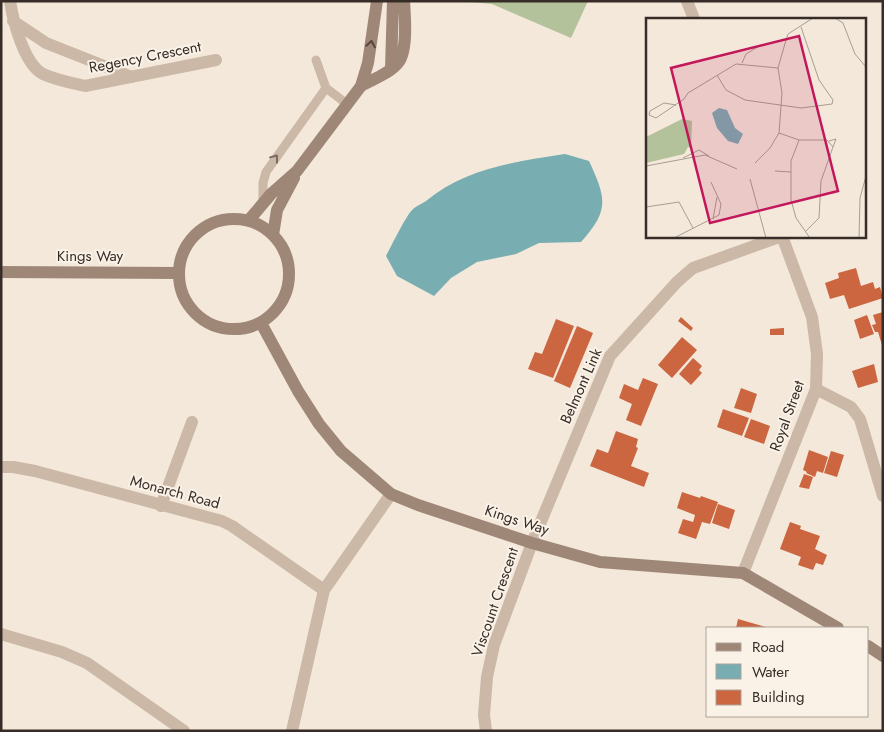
<svg xmlns="http://www.w3.org/2000/svg" width="884" height="732" font-family="Jost,sans-serif">
<rect width="100%" height="100%" fill="#f3e8da"/>
<path fill="#b3c29a" d="M458 1H588L571 38 492 4Z"/>
<path fill="#78adb1" d="M565 154 589 161C606 198 610 210 581 242L539 243 516 254 477 262 451 278 434 296 397 276 386 256C392 245 405 217 413 209 416 206 422 204 426 201 466 168 514 162 565 154Z"/>
<path fill="#cb6640" d="M856 268 861 286 873 282 875 289 880 287 883 298 849 309 844 295 830 299 825 283 839 278 838 273Z
M883 312V345H882L878 332H875L872 325 876 324 873 315Z
M867 315 874 334 860 339 854 320Z
M681 317 693 328 691 331 678 321Z
M556 319 574 326 553 378 528 369 535 352 542 354Z
M577 326 593 333 570 388 554 381Z
M784 328V335H770V329Z
M682 337 697 350 672 378 658 365Z
M693 358 702 366 699 370 702 373 691 385 679 374Z
M874 364 878 382 858 388 852 371Z
M643 378 658 384 641 426 626 420 632 404 619 398 624 384 638 390Z
M741 388 757 394 751 413 734 408Z
M723 409 749 418 742 436 717 427Z
M751 419 770 426 764 444 744 437Z
M616 431 638 439 636 447 638 448 631 466 649 473 644 487 590 466 597 449 608 453Z
M809 450 828 457 823 473 817 471 815 477 806 473 807 472 803 470Z
M831 451 844 455 837 477 824 473Z
M804 474 813 477 809 489 799 487Z
M682 492 700 498 701 496 718 502 710 524 702 522 696 539 678 533 683 519 693 522 694 519 695 515 677 508Z
M718 504 735 510 729 529 712 523Z
M790 522 801 526 800 529 820 536 815 549 827 555 823 565 816 563 813 570 798 565 801 557 780 549Z
M738 619 769 628H736Z"/>
<g fill="none" stroke-linecap="round" stroke-linejoin="round">
<path stroke="#cbb8a6" stroke-width="9" d="M316 60 326 88 347 104
M263 203V183L266 172 326 88"/>
<path stroke="#cbb8a6" stroke-width="12" d="M10 1C13 21 24 64 43 74 56 80 71 83 85 86L216 60
M687 1 694 19
M13 21 46 43 132 77
M816 389 851 407 860 419 883 496
M1 467H13L35 471 222 521 232 526 324 590
M161 506 192 422
M743 573 816 389 817 354 812 317 782 236
M1 634 62 652 87 663 184 731
M292 731 324 590 391 494
M486 731 484 715 487 677 494 645 532 543 610 356 677 282 693 268 782 236"/>
<path stroke="#9f8777" stroke-width="12" d="M391 69 393 1
M361 86C373 79 389 74 398 63 408 51 405 17 404 1
M179 274a55 55 0 1 1 110 0a55 55 0 1 1-110 0Z
M249 220 271 194 297 171 361 86 368 63 377 1
M273 235 277 210 294 178
M1 272 178 273
M261 323 298 391 319 424 341 451 391 494 418 505 532 543 600 562 743 573 838 628
M868 646 883 656"/>
</g>
<defs><path id="oneway-chevron" d="M-2-3.5L2.5 0L-2 3.5" fill="none" stroke-width="1.6" stroke-linecap="round" stroke-linejoin="round" transform="scale(1.25)"/></defs>
<use stroke="#56473f" href="#oneway-chevron" transform="translate(371 44) rotate(-81)"/>
<use stroke="#7a6b60" href="#oneway-chevron" transform="translate(275 158) rotate(-53)"/>
<g text-anchor="middle" dominant-baseline="central" stroke-width="4" stroke-linejoin="round" paint-order="stroke">
<g font-size="15" fill="#372c27" stroke="#faf2e7">
<text transform="translate(145 57) rotate(-11)">Regency Crescent</text>
<text x="90" y="256">Kings Way</text>
<text transform="translate(581 386) rotate(-66)">Belmont Link</text>
<text transform="translate(787 416) rotate(-70)">Royal Street</text>
<text transform="translate(175 492) rotate(15)">Monarch Road</text>
<text transform="translate(517 520) rotate(18)">Kings Way</text>
<text transform="translate(495 602) rotate(-71)">Viscount Crescent</text>
</g>
</g>
<g transform="translate(646 18)">
<rect width="220" height="220" fill="#f3e8da"/>
<path d="M36 101 46 103 45 130 42 129 38 136 0 145V119Z" fill="#b3c29a"/>
<path d="M73 90 81 92 89 110 97 116 92 126 82 123 71 110 66 95Z" fill="#78adb1"/>
<path fill="none" stroke="#a89d92" stroke-width="1" d="M189 0 197 5 209 36 220 49M96 45 100 36 115 27M71 57 80 72 99 82 155 90 186 86 187 82 173 62 155 9M30 87 18 85 4 93 3 97 10 100 38 81 42 75 90 46 132 50M133 115 153 122H181L187 129 175 163 173 200 160 213M153 122 145 143V182L150 200 164 220M183 123 190 121 187 129M37 140 53 132 63 138M109 145 124 130 133 115 136 75 132 50 140 22 142 16 167 0M0 148 59 137 91 151M129 153 145 154M104 161 120 220M0 189 33 184 47 210M67 201 71 179M28 220 73 197 75 186 65 164M213 220 214 180 220 158"/>
<path fill="#c2185b" fill-opacity="0.15" stroke="#c2185b" stroke-width="2.5" d="M153 18 192 173 64 205 25 50Z"/>
<rect width="220" height="220" fill="none" stroke="#372c27" stroke-width="2.5"/>
</g>
<rect width="884" height="732" fill="none" stroke="#372c27" stroke-width="5"/>
<rect x="706" y="627" width="162" height="90" fill="#faf2e7" stroke="#aca39a"/>
<rect x="716" y="643" width="25" height="8" fill="#9f8777" stroke="#aca39a"/>
<text x="752" y="652" font-size="15" fill="#372c27">Road</text>
<rect x="716" y="664" width="25" height="15" fill="#78adb1" stroke="#aca39a"/>
<text x="752" y="677" font-size="15" fill="#372c27">Water</text>
<rect x="716" y="690" width="25" height="15" fill="#cb6640" stroke="#aca39a"/>
<text x="752" y="702" font-size="15" fill="#372c27">Building</text>
</svg>
